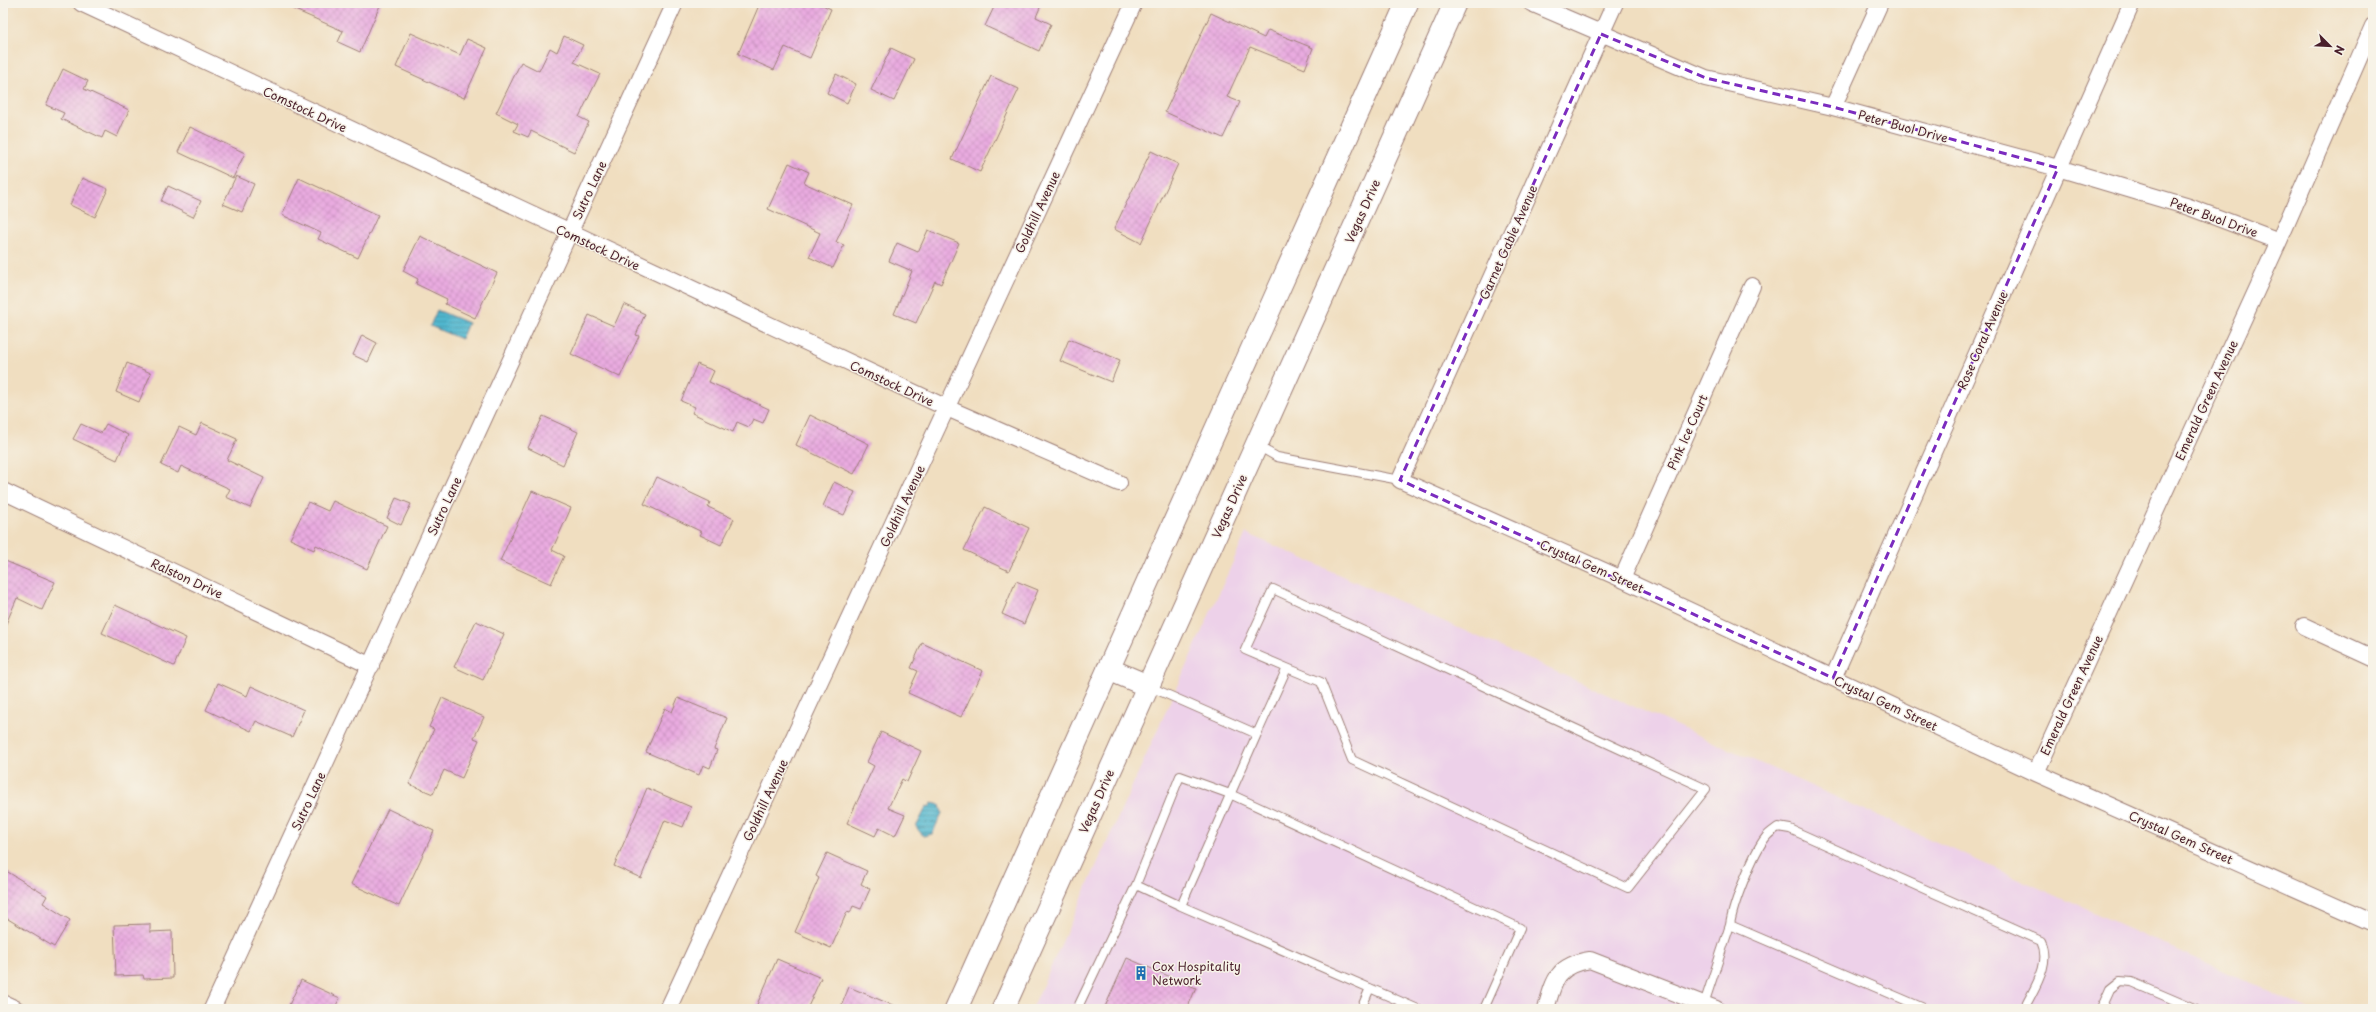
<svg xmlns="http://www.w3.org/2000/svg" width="2376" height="1012" font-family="'Playpen Sans',sans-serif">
<defs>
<pattern id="water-rules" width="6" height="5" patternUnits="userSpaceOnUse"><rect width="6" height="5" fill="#51b7cf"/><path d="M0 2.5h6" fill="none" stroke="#4594a8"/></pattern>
<pattern id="building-cross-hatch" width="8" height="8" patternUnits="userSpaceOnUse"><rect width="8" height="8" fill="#e9abe0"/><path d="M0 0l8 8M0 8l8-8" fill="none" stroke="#c993c0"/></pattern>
</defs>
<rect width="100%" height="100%" fill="#f7f3e8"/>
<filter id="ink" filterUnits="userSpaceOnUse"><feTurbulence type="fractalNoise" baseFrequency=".025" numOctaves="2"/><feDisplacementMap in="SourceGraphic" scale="8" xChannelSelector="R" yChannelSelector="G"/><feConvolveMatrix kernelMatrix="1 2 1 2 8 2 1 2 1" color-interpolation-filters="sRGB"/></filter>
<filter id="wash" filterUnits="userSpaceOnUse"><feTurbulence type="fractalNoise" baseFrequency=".012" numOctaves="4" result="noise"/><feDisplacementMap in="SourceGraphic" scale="16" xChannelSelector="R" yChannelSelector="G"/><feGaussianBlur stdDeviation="0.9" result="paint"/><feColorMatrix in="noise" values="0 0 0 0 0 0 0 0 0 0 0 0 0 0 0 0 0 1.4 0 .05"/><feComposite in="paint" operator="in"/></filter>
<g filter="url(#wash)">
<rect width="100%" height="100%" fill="#f0dec0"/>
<path fill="#edd1e9" d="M1246 533 2309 1009H1032Z"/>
<path fill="url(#water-rules)" stroke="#4e6b7d" d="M437 310 468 323 461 339 430 326Z
M932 803 940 805 942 813 932 834 923 836 916 827 927 806 929 807Z"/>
<g id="blocks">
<path fill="url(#building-cross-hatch)" d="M279 3H381L360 52 338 42 343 31Z
M760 3H818L831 9 810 58 785 47 774 70 738 54Z
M996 3H1042L1036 17 1051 24 1039 51 985 26Z
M1211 13 1264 38 1268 30 1313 48 1305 69 1250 47 1227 97 1240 102 1223 138 1165 112Z
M411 33 460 55 467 39 487 48 464 98 396 67Z
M564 36 583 45 574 62 600 74 579 117 589 122 574 152 531 131 528 137 514 131 518 124 496 113 521 62 539 71 550 48 557 52Z
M891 48 914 59 894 101 871 90Z
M63 69 88 81 84 89 129 110 117 137 105 131 102 138 61 119 64 113 46 105Z
M836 74 856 84 847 103 827 93Z
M991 76 1019 89 980 172 952 159Z
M190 127 245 153 233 178 178 152Z
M1151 151 1178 164 1141 243 1114 229Z
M789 163 809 172 804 183 853 205 836 242 844 245 833 268 809 257 820 233 768 209Z
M236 176 254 184 242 212 223 204Z
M82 178 108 189 95 217 70 205Z
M299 178 378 215 358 258 318 239 321 233 282 215Z
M168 186 201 201 193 217 161 201Z
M928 230 959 243 941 284 935 281 916 323 894 314 912 271 889 261 897 243 918 252Z
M420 236 497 273 475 318 445 304 447 299 416 284 418 279 403 271Z
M624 304 645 314 636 335 639 336 620 377 571 354 589 315 614 326Z
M362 335 377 343 368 362 353 355Z
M1069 339 1120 360 1111 382 1060 361Z
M127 363 151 373 139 402 116 392Z
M697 364 714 371 709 382 769 409 763 423 753 419 749 427 737 422 733 432 692 413 695 407 681 401Z
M810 415 869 444 854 474 796 445Z
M543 416 578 432 563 465 528 448Z
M202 423 237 439 227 460 264 478 250 508 226 497 230 489 181 466 178 473 161 465 179 427 196 435Z
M81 424 101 433 106 424 128 435 117 460 73 439Z
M657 477 710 502 708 507 734 519 721 545 700 535 702 532 644 504Z
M834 482 855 492 844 515 823 506Z
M532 491 571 508 552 550 564 556 551 584 500 561Z
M396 498 411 504 401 525 387 518Z
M333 501 387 526 367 569 316 545 314 550 290 539 308 502 328 511Z
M985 507 1029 528 1009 571 964 550Z
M3 560 55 582 42 610 17 598 3 631Z
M1016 581 1038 590 1024 624 1002 614Z
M115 605 186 638 174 666 102 633Z
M476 621 504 634 483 680 454 667Z
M922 643 983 671 961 717 908 693 918 671 911 668Z
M218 683 247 696 251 686 304 710 292 737 256 721 251 731 206 710Z
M442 698 484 717 474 738 479 740 462 778 444 770 433 794 409 784 434 729 429 727Z
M678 698 727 718 714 749 717 750 710 768 703 765 699 775 646 752 665 708 672 712Z
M881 732 921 751 907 782 902 779 888 808 905 815 895 836 879 828 875 836 847 823 874 766 867 762Z
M647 788 691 807 683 827 665 820 641 878 614 866Z
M388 809 434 831 399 906 351 884Z
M827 853 867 871 861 884 870 889 861 909 853 906 850 913 847 912 831 948 795 932 819 878 816 876Z
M3 869 47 896 43 903 70 920 54 947 3 916Z
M150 924V932L172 931 173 978 144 979 143 975 116 976 114 925Z
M1127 958 1196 988 1187 1009H1104Z
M777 959 821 978 807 1009H755Z
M301 980 340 998 334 1009H287Z
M849 987 902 1009H840Z"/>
</g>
</g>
<g filter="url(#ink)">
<use href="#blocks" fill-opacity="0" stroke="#9d7e76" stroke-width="1"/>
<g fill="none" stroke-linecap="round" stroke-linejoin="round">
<defs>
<path id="lane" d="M1256 445 1277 457 1400 480
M1148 686 1257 734 1181 906 1418 1009
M1257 734 1287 668 1245 650 1273 589 1706 789 1628 888 1352 760 1321 682 1287 668
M1136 885 1180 776 1230 794 1520 928 1484 1009
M1730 925 1926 1009
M1704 1004 1730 925C1733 904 1753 853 1766 837 1769 833 1774 830 1778 827L1790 829 2041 941C2052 964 2034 988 2024 1009
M1077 1009 1136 885 1181 906
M1361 1009 1370 988
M2101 1009 2110 989 2120 981 2132 982 2195 1009"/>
<path id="street" d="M81 3 947 408 1119 483
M1531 3 1706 78 1833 107 2058 168 2189 207 2279 241
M1615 3 1400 480 1622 579 2036 773 2373 923
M1833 107 1880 3
M3 491 371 666
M1622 579 1752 286
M2304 626 2373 658
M1833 678 2132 3
M2036 773 2279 241 2373 26
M3 1003 16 1009
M212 1009 675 3
M668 1009 1134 3
M1546 1009C1554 980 1557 965 1590 960L1716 1009"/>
<path id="secondary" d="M1108 669 1148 686
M956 1009 1407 3
M1003 1009 1455 3"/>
</defs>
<use href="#lane" stroke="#9d7e76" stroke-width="10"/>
<use href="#street" stroke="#9d7e76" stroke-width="18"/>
<use href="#secondary" stroke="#9d7e76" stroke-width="24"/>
<use href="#lane" stroke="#fff" stroke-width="8"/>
<use href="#street" stroke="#fff" stroke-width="16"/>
<use href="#secondary" stroke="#fff" stroke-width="22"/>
</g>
</g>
<path fill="none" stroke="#7b2cbf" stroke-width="3" stroke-dasharray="8 5" stroke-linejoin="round" d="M1601 34 1706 78 1833 107 2058 168 1833 678 1400 480Z"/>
<defs>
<symbol id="building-bare" viewBox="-9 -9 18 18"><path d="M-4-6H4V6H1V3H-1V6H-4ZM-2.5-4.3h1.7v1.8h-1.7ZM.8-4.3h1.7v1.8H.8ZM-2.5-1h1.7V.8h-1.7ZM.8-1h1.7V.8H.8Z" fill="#1f6fb2" stroke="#f7f3e8" stroke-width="2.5" paint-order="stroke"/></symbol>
</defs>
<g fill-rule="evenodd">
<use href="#building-bare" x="1131" y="963" width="20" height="20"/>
</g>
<g text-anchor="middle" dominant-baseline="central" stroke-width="3" stroke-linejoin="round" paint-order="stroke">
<g font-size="12" fill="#4a1f2b" stroke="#f7f3e8">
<text transform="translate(305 109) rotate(25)">Comstock Drive</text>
<text transform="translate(1903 126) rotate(15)">Peter Buol Drive</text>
<text transform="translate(589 190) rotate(-65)">Sutro Lane</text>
<text transform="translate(1362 211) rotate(-66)">Vegas Drive</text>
<text transform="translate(1037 212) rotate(-65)">Goldhill Avenue</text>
<text transform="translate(2214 217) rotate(20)">Peter Buol Drive</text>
<text transform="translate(1508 242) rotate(-66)">Garnet Gable Avenue</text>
<text transform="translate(598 247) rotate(25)">Comstock Drive</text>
<text transform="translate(1982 340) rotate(-66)">Rose Coral Avenue</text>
<text transform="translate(892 383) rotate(25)">Comstock Drive</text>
<text transform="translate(2206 400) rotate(-65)">Emerald Green Avenue</text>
<text transform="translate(1687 432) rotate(-66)">Pink Ice Court</text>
<text transform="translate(444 506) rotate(-65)">Sutro Lane</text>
<text transform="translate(902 506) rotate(-65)">Goldhill Avenue</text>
<text transform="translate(1229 506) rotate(-66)">Vegas Drive</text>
<text transform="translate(1592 566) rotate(24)">Crystal Gem Street</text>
<text transform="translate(187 578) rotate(25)">Ralston Drive</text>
<text transform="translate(2071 695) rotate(-65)">Emerald Green Avenue</text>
<text transform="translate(1886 703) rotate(25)">Crystal Gem Street</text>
<text transform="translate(765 800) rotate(-65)">Goldhill Avenue</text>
<text transform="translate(308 801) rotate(-65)">Sutro Lane</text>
<text transform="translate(1096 801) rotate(-66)">Vegas Drive</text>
<text transform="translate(2181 837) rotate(24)">Crystal Gem Street</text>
</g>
<g font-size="12" fill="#4a1f2b" stroke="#f7f3e8" text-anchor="start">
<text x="1152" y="966">Cox Hospitality<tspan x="1152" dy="14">Network</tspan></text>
</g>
</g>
<rect width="2376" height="1012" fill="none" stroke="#f7f3e8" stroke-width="16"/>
<g transform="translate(2330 46) rotate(114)" stroke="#f7f3e8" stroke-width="3" paint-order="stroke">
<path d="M0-3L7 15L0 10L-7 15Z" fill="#4a1f2b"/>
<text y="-6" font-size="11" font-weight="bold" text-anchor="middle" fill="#4a1f2b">N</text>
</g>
</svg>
